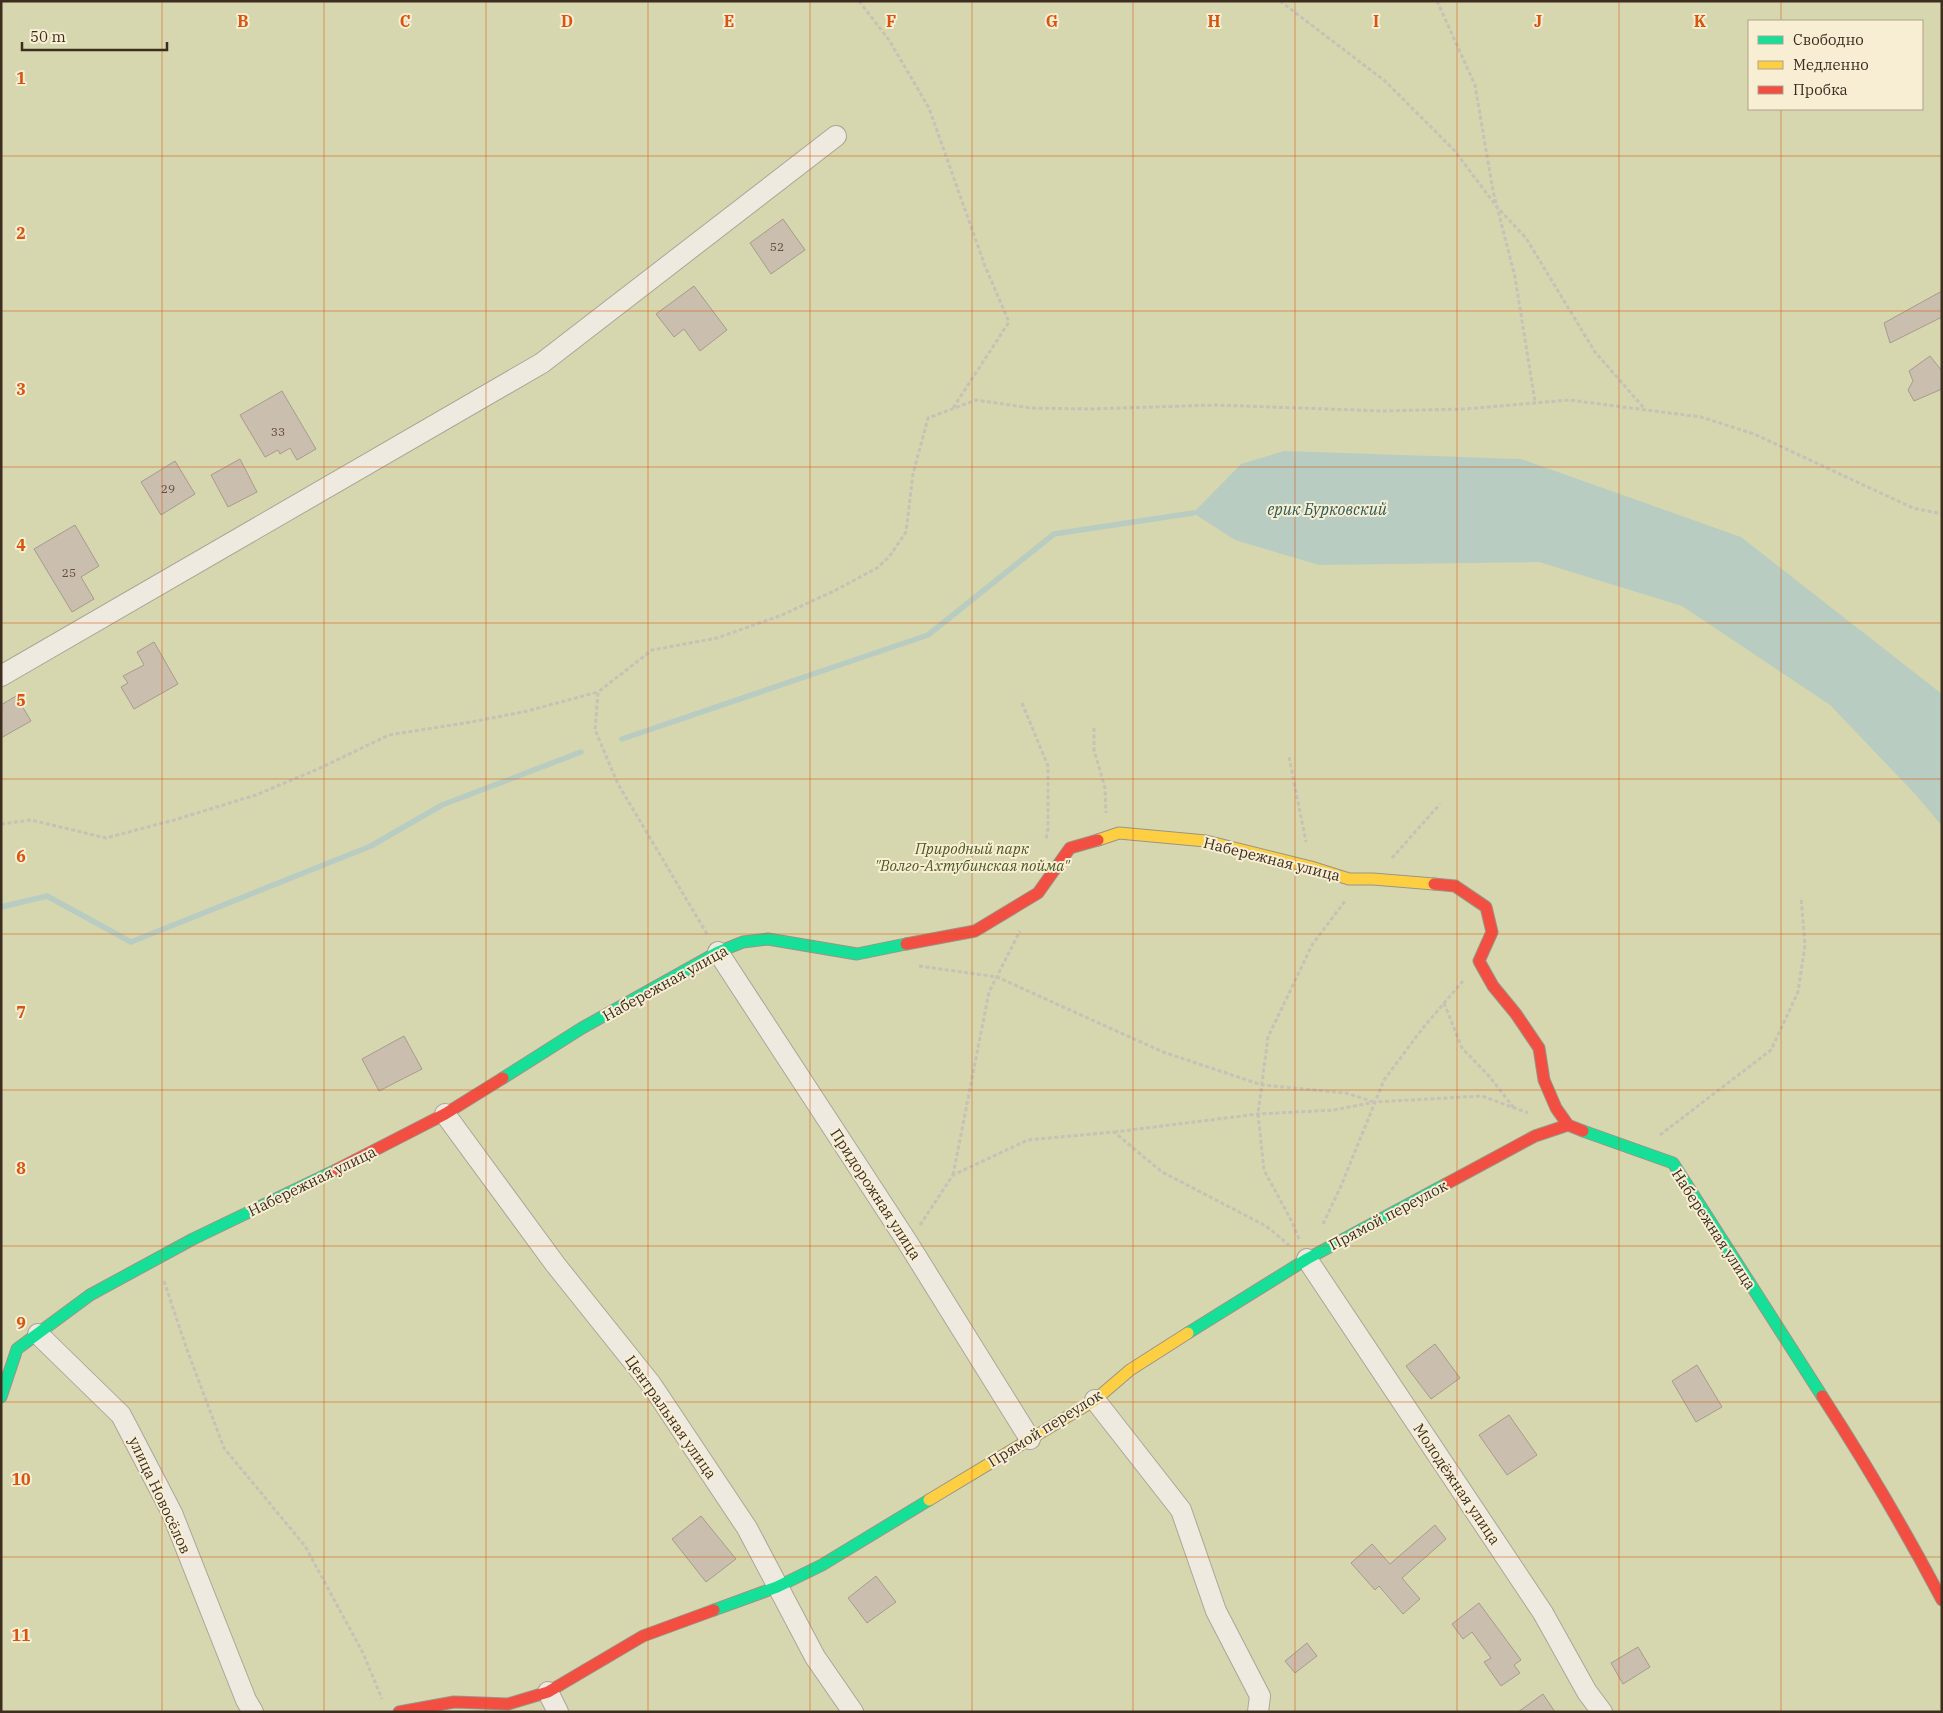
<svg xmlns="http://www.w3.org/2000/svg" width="1943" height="1713" font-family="'IBM Plex Serif',serif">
<rect width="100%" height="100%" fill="#e6e0ce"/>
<path fill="#d6d7af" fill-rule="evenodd" d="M1 1H1942V1712H1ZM1749 21H1922V109H1749Z"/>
<path fill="#b9ccc1" d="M1284 451 1521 459 1741 537 1942 694V826L1915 794 1830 705 1682 606 1539 562 1319 565 1235 540 1193 513 1241 464Z"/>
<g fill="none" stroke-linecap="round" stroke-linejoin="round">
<path stroke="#b9ccc1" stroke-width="5.5" d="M622 739 928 635 1054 534 1193 513
M1 907 47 896 131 942 371 846 442 805 581 752"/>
</g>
<path fill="#cabeae" stroke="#a79b8d" d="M783 219 805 250 771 274 750 243Z
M694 286 727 330 700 351 684 329 674 337 656 314Z
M1942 291V317L1890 343 1884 323Z
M1930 356 1942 371V389L1914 401 1908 390 1913 381 1909 371Z
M282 391 316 449 297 460 290 448 280 454 278 450 265 457 240 415Z
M240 459 257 492 228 507 211 475Z
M175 461 195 494 161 515 141 482Z
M75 525 99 566 81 577 94 599 72 612 34 549Z
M154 642 178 684 134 709 121 687 128 683 123 676 144 665 137 652Z
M16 696 31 721 1 738V705Z
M404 1036 422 1069 379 1091 362 1059Z
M1435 1344 1460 1378 1431 1399 1406 1366Z
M1697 1365 1722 1407 1696 1422 1672 1381Z
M1509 1415 1537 1455 1507 1475 1479 1435Z
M701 1516 736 1559 706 1582 672 1539Z
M1435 1525 1446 1539 1402 1578 1420 1599 1403 1614 1379 1586 1375 1590 1351 1563 1372 1544 1390 1564Z
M876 1576 896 1602 867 1623 848 1598Z
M1479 1603 1521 1660 1514 1665 1520 1673 1501 1686 1484 1662 1491 1658 1472 1632 1463 1639 1452 1624Z
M1307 1643 1317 1656 1295 1673 1285 1661Z
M1638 1647 1650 1667 1623 1684 1611 1663Z
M1543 1694 1555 1712H1518Z"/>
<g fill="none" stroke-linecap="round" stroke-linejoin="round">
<defs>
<path id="street" d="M1 676 542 363 836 136
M718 952 908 1243 1030 1439
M445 1114 555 1264 651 1384 747 1528 815 1657 853 1712
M1307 1259 1543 1613 1587 1692 1602 1712
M38 1334 121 1415 172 1513 246 1700 253 1712
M1095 1400 1181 1510 1216 1611 1260 1696 1258 1712
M548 1692 558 1712"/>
<path id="fast" d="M503 1078 582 1028 718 952 743 942 768 939 857 954 906 944
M1583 1131 1673 1163 1822 1396
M1188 1333 1307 1259 1446 1184
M1 1397 17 1349 90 1295 193 1239 336 1170
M714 1610 777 1587 822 1565 929 1500"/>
<path id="slow" d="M1098 840 1119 833 1206 841 1311 867 1349 879H1373L1434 884
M929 1500 1095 1400 1130 1370 1188 1333"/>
<path id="jam" d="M1434 884 1455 886 1486 907 1492 932 1479 961 1493 986 1516 1014 1539 1048 1544 1080 1556 1108 1568 1125 1583 1131
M906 944 975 931 1038 893 1070 848 1098 840
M336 1170 445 1114 503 1078
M1446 1184 1535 1136 1568 1125
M1822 1396C1865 1462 1905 1530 1942 1600
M399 1712 454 1702 508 1704 548 1692 643 1636 714 1610"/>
</defs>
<use href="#street" stroke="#aca597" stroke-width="22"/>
<use href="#fast" stroke="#9b9487" stroke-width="13"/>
<use href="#slow" stroke="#9b9487" stroke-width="13"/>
<use href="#jam" stroke="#9b9487" stroke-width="13"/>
<path stroke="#c7c1b7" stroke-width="3" stroke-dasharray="4 2.5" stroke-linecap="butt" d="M859 1 889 40 929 108 985 266 1009 322 953 408
M1280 1 1385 81 1454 150 1497 207 1526 238 1595 352 1644 408
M1437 1 1475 85 1493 191 1515 277 1535 402
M1022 703 1048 766V828L1046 840
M1094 728V750L1105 788 1106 813
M1289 757 1306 842
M1 824 31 820 106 838 174 820 256 795 320 768 389 735 471 722 527 711 598 692
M1392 858 1440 804
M707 934 618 784 595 730 598 692 652 650 717 638 782 615 834 591 877 568 889 557 906 532 913 474 928 418 976 400 1031 408 1090 409 1216 405 1382 411 1465 409 1569 400 1701 417 1754 434 1913 508 1942 514
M919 966 997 977 1163 1052 1262 1085 1346 1093 1374 1102
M1444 1003 1462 1048 1488 1075 1515 1109
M1114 1132 1258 1114 1334 1110 1375 1102 1482 1096 1528 1113
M1660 1135 1771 1050 1798 992 1805 945 1801 897
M953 1175 989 992 1020 931
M1323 1224 1341 1186 1384 1080 1422 1029 1463 981
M920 1225 953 1175 1028 1140 1114 1132 1162 1172 1266 1226 1289 1245
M1299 1239 1291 1220 1264 1170 1258 1114 1268 1037 1312 945 1345 901
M164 1281 186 1347 224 1448 305 1546 363 1653 382 1699"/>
<use href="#street" stroke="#eeeae0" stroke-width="20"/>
<use href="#fast" stroke="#16e098" stroke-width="11"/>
<use href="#slow" stroke="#ffcf43" stroke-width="11"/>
<use href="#jam" stroke="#f24e42" stroke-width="11"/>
</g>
<path fill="none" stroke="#d7550e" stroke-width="1" stroke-opacity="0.55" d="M162 1V1712M324 1V1712M486 1V1712M648 1V1712M810 1V1712M972 1V1712M1133 1V1712M1295 1V1712M1457 1V1712M1619 1V1712M1781 1V21M1781 109V1712M1 156H1942M1 311H1942M1 467H1942M1 623H1942M1 779H1942M1 934H1942M1 1090H1942M1 1246H1942M1 1402H1942M1 1557H1942"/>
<g text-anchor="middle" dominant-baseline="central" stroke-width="4" stroke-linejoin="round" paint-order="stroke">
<g font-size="12" fill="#605142">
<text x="777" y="246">52</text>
<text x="278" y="431">33</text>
<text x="168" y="488">29</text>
<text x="69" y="572">25</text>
</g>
<g font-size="15" font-style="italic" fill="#4b5923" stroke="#f8eed4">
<text x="972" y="848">Природный парк<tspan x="972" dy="17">"Волго-Ахтубинская пойма"</tspan></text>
</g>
<g font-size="15" fill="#3c2d1e" stroke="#f8eed4">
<text transform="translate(1272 859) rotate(14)">Набережная улица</text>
<text transform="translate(665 983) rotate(-29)">Набережная улица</text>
<text transform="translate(312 1181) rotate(-26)">Набережная улица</text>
<text transform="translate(876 1194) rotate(57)">Придорожная улица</text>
<text transform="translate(1388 1215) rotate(-28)">Прямой переулок</text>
<text transform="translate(1714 1229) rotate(57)">Набережная улица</text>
<text transform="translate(671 1417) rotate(55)">Центральная улица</text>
<text transform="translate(1045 1428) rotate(-32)">Прямой переулок</text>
<text transform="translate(1457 1484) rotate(56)">Молодёжная улица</text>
<text transform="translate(160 1495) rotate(65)">улица Новосёлов</text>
</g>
<g font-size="16" font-style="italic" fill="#2c5c5a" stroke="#f8eed4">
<text x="1327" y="509">ерик Бурковский</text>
</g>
</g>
<g font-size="16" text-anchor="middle" font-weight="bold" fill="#d7550e" stroke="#f8eed4" stroke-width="4" stroke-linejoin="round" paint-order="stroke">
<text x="243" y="27">B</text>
<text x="405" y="27">C</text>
<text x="567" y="27">D</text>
<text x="729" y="27">E</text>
<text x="891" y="27">F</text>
<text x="1052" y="27">G</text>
<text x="1214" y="27">H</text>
<text x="1376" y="27">I</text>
<text x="1538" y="27">J</text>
<text x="1700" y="27">K</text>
<text x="21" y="84">1</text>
<text x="21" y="239">2</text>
<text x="21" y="395">3</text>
<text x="21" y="551">4</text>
<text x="21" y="706">5</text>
<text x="21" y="862">6</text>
<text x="21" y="1018">7</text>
<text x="21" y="1174">8</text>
<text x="21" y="1329">9</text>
<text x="21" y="1485">10</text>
<text x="21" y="1641">11</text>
</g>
<rect width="1943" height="1713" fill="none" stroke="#3c2d1e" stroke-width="5"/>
<rect x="1748" y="20" width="175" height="90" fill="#f8eed4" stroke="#ada18b"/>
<rect x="1758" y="36" width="25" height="8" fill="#16e098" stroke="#ada18b"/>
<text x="1793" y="45" font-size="15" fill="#3c2d1e">Свободно</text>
<rect x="1758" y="61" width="25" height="8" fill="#ffcf43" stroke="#ada18b"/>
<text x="1793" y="70" font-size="15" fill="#3c2d1e">Медленно</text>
<rect x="1758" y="86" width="25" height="8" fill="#f24e42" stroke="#ada18b"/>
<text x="1793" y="95" font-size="15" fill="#3c2d1e">Пробка</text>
<path d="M22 42v8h145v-8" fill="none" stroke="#3c2d1e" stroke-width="2.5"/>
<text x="30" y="42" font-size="15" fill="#3c2d1e" stroke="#f8eed4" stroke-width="4" paint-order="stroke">50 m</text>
</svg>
